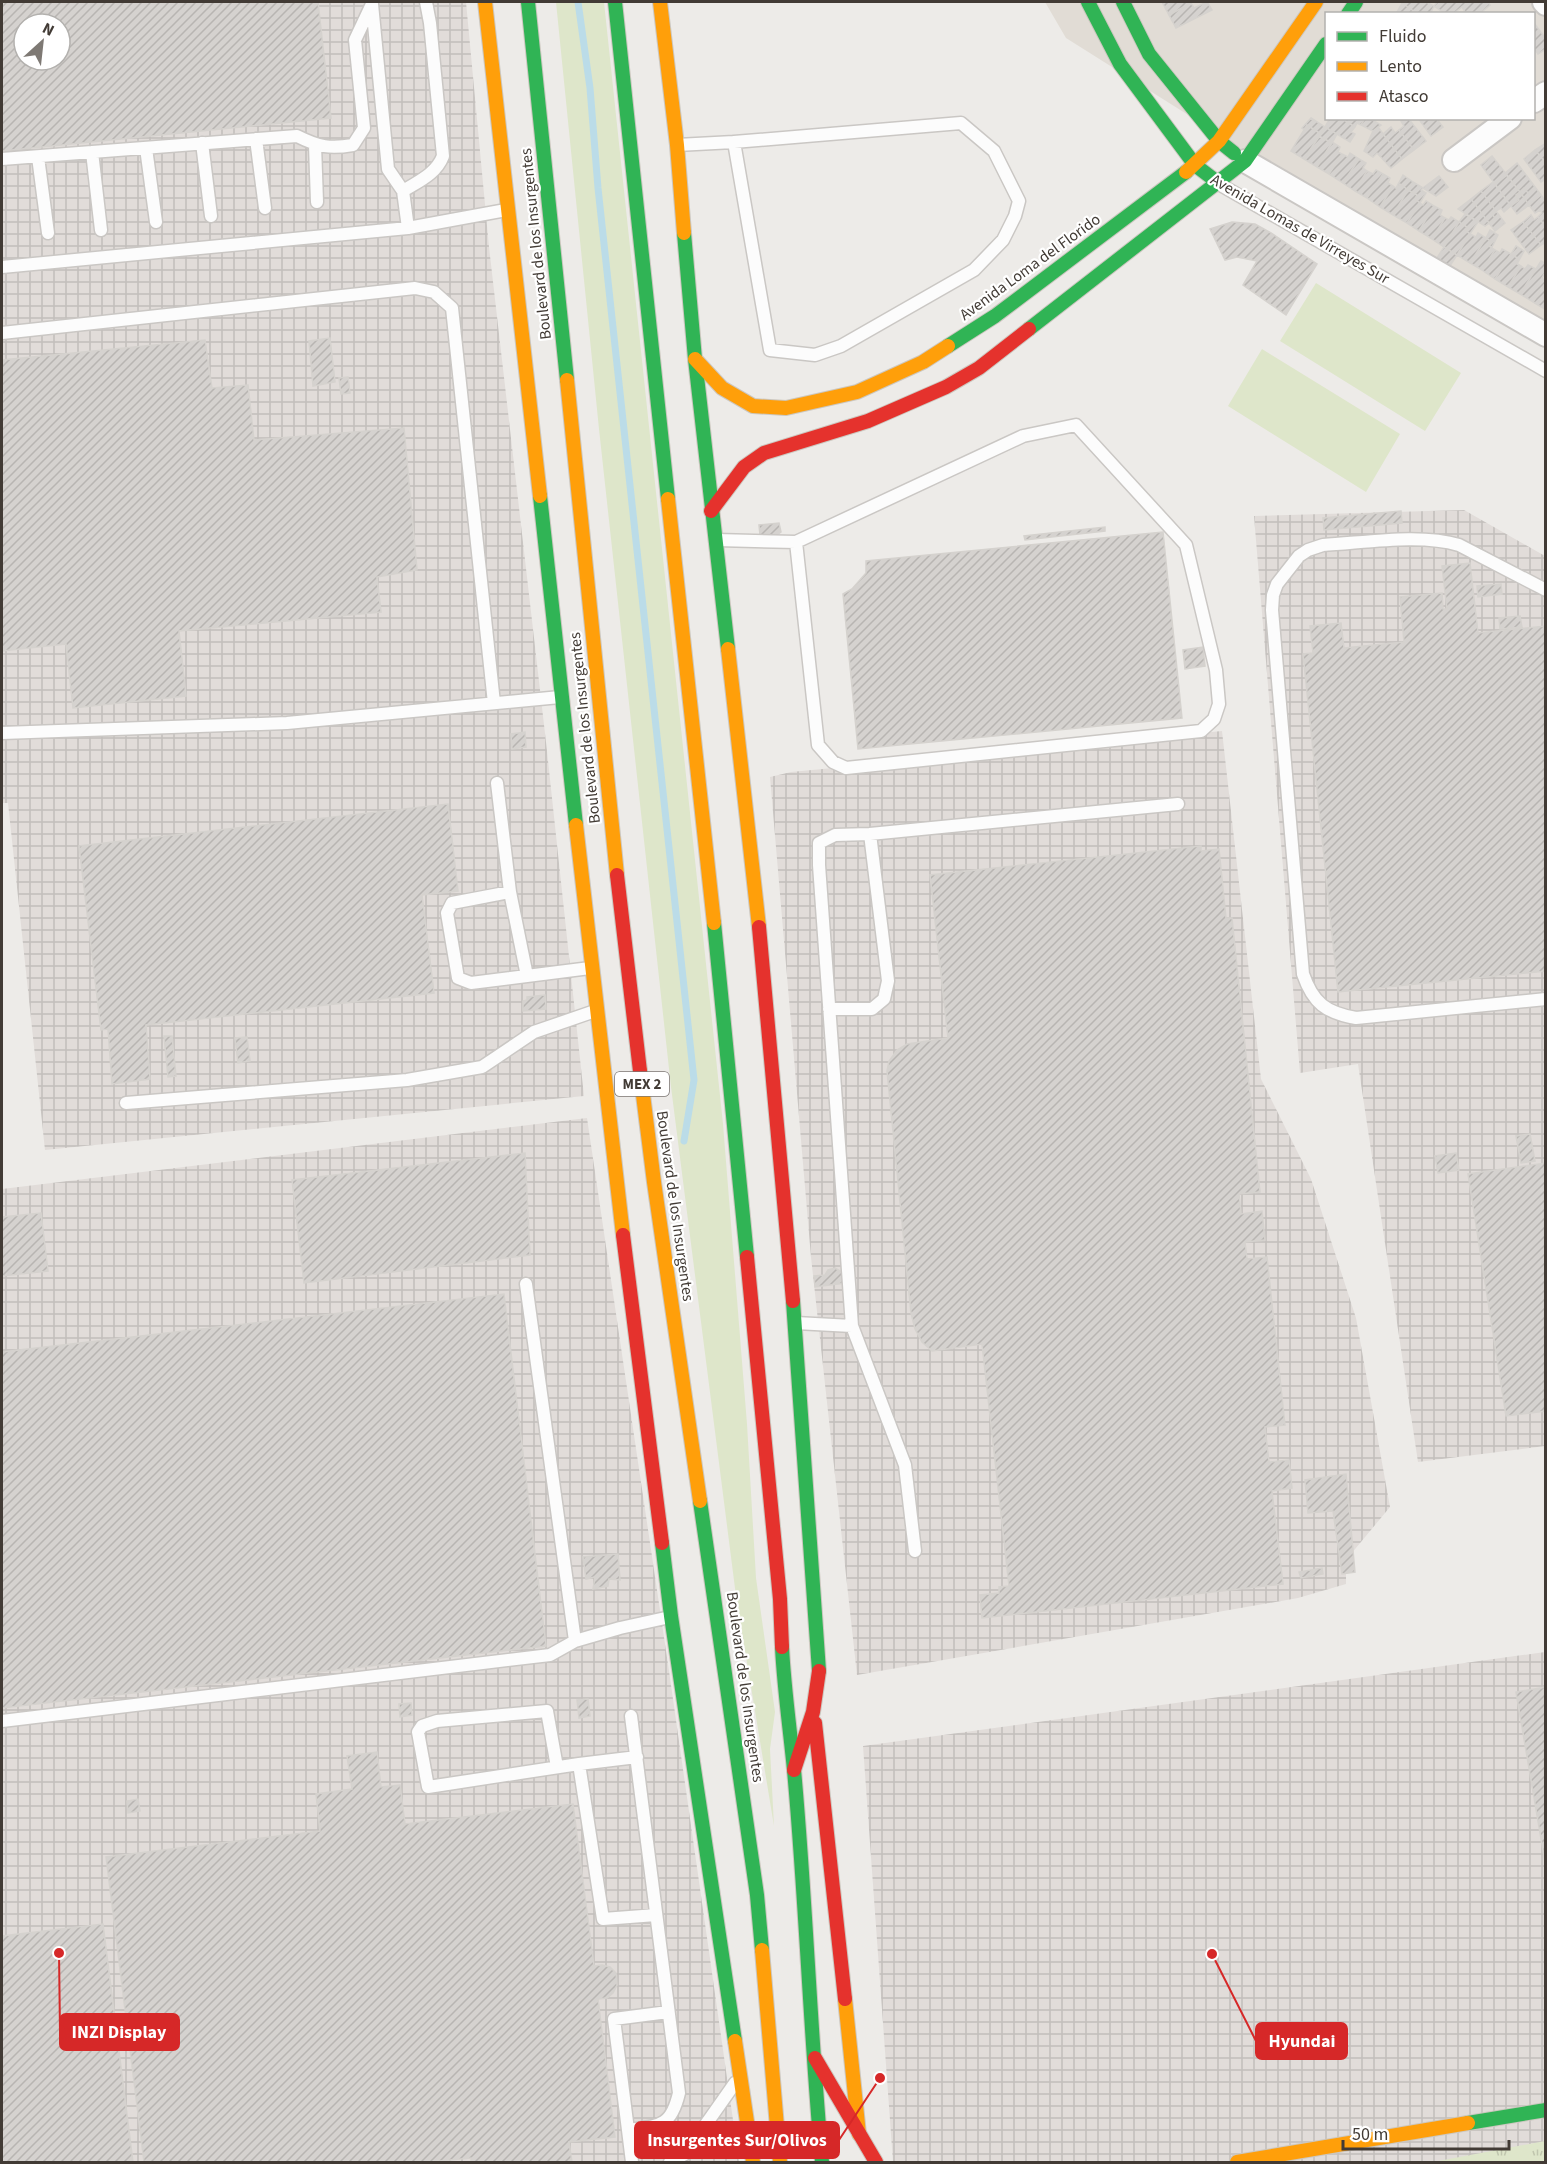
<svg xmlns="http://www.w3.org/2000/svg" width="1547" height="2164" font-family="'Source Sans 3',sans-serif">
<defs>
<pattern id="industrial-grid" width="8" height="8" patternUnits="userSpaceOnUse" patternTransform="scale(1.5)"><rect width="8" height="8" fill="#e1dcd9"/><path d="M0 4h8M4 0v8" fill="none" stroke="#c2bebb"/></pattern>
<pattern id="grass-tufts" width="24" height="20" patternUnits="userSpaceOnUse" patternTransform="scale(1.5)"><rect width="24" height="20" fill="#dee6ca"/><path d="M3 7l-1-3M5 7V3M7 7l1-3M15 17l-1-3M17 17v-4M19 17l1-3" fill="none" stroke="#c0c6ae"/></pattern>
<pattern id="building-hatch" width="6" height="6" patternUnits="userSpaceOnUse" patternTransform="scale(1.5)"><rect width="6" height="6" fill="#d5d2cf"/><path d="M-1 1l2-2M0 6l6-6M5 7l2-2" fill="none" stroke="#b8b5b2"/></pattern>
</defs>
<rect width="100%" height="100%" fill="#edebe8"/>
<path fill="#e1dcd5" fill-rule="evenodd" d="M1045 2H1545V334L1398 247 1066 38ZM1326 14H1534V118H1326Z"/>
<path fill="url(#industrial-grid)" fill-rule="evenodd" d="M2 2H466L489 247 546 742 584 1096 45 1150 8 803H2ZM24 24H60V60H24Z
M1464 510 1545 556V1446L1418 1462 1358 1064 1300 1073 1254 516Z
M1222 731 1261 1079 1311 1179 1356 1318 1390 1507 1346 1560V1584L1298 1598 857 1675 811 1257 770 777 791 772Z
M587 1118 669 1671 739 2162H2V1189Z
M1545 1652V2162H893L863 1746Z"/>
<path fill="url(#grass-tufts)" d="M1545 2141V2161L1535 2162H1433Z"/>
<path fill="#dee6ca" d="M556 2H604L723 1124 747 1424 756 1578 775 1712 770 1749 774 1826 736 1596 671 1087 599 429Z
M1316 283 1461 373 1425 431 1280 341Z
M1262 349 1400 434 1366 492 1228 406Z"/>
<g fill="none" stroke-linecap="round" stroke-linejoin="round">
<path stroke="#bbdce8" stroke-width="7" d="M578 2 590 88 598 188 694 1080 684 1141"/>
</g>
<path fill="url(#building-hatch)" stroke="#d5d2ce" stroke-width="1.5" fill-rule="evenodd" d="M2 2H318L331 118 2 151ZM24 24H60V60H24Z
M1162 2H1190L1191 3 1169 15Z
M1207 2 1212 10 1176 28 1169 15 1191 3 1194 8Z
M1403 2H1426L1434 6 1430 14 1425 12 1418 14 1402 3Z
M1437 2H1468L1453 14H1446L1434 6Z
M1468 2H1488L1490 5 1479 14H1463L1465 12 1462 7Z
M1402 3 1415 12 1418 14H1396Z
M1534 23 1546 39V49L1538 54 1534 48Z
M1311 118 1325 127 1321 134 1307 125 1305 130 1302 128Z
M1330 118H1341L1355 127 1351 132 1355 134 1350 142 1325 127Z
M1341 118H1365L1361 125 1357 123 1355 127Z
M1365 118H1369L1381 125 1373 131 1361 125Z
M1403 118H1408L1426 141 1414 150 1399 130 1404 126 1401 121Z
M1418 118H1436L1443 127 1431 136Z
M1307 125 1321 134 1304 159 1291 151Z
M1325 127 1337 134 1332 143 1319 136Z
M1378 127 1402 159 1391 168 1377 153 1373 157 1364 151 1373 131Z
M1391 127 1395 133 1399 130 1414 150 1402 159 1383 134Z
M1319 136 1332 143 1317 167 1304 159Z
M1332 142 1340 147 1338 152 1342 154 1329 174 1317 167Z
M1546 143V163L1535 150Z
M1535 150 1546 163V179L1541 182 1524 159Z
M1350 153 1359 159 1343 183 1329 174 1342 154 1348 157Z
M1492 156 1507 175 1495 184 1481 165Z
M1359 159 1366 163 1363 168 1367 171 1355 191 1343 183Z
M1517 163 1535 187 1528 193 1524 188 1520 192 1505 173Z
M1376 170 1383 174 1367 198 1355 191 1367 171 1373 174Z
M1383 174 1390 178 1388 183 1393 186 1380 207 1367 198Z
M1403 175 1413 182 1408 190 1400 184 1397 189 1396 188Z
M1507 175 1520 192 1516 195 1519 200 1511 206 1495 184Z
M1439 176 1448 187 1436 196 1423 188Z
M1413 182 1423 188 1421 190 1426 193 1420 203 1415 199 1417 195 1408 190Z
M1493 182 1511 206 1504 212 1501 208 1496 211 1481 191Z
M1400 184 1408 190 1393 215 1380 207 1393 186 1397 189Z
M1535 187 1541 195 1529 205 1520 192 1524 188 1528 193Z
M1408 190 1417 195 1415 199 1420 203 1407 223 1393 215Z
M1481 191 1496 211 1492 214 1495 218 1489 223 1471 199Z
M1520 192 1529 205 1517 214 1511 206 1519 200 1516 195Z
M1541 195 1546 202V227L1538 217 1542 213 1540 210 1535 213 1529 205Z
M1471 199 1489 223 1485 226 1458 209Z
M1426 201 1434 206 1419 231 1407 223 1420 203 1423 205Z
M1434 206 1442 210 1440 215 1445 218 1432 239 1419 231Z
M1496 211 1505 223 1495 231 1489 223 1495 218 1492 214Z
M1465 214 1478 222 1470 234 1465 230 1467 227 1459 222Z
M1531 215 1534 220 1538 217 1546 227V242L1541 245 1523 222Z
M1451 217 1459 222 1444 247 1432 239 1445 218 1449 220Z
M1232 222 1255 224 1271 233 1317 264 1286 315 1243 285 1257 261 1237 257 1225 260 1210 229Z
M1459 222 1467 227 1465 230 1470 234 1457 255 1444 247Z
M1523 222 1541 245 1529 254 1511 230Z
M1490 230 1498 235 1492 247 1489 246 1492 242 1486 238Z
M1478 233 1486 238 1470 263 1457 255 1470 234 1476 237Z
M1486 238 1492 242 1489 246 1495 250 1482 270 1470 263Z
M1516 246 1524 251 1517 264 1516 263 1519 259 1511 254Z
M1444 247 1457 255 1448 269 1435 261Z
M1502 249 1511 254 1495 279 1482 270 1495 250 1500 253Z
M1511 254 1519 259 1516 263 1521 266 1508 287 1495 279Z
M1541 261 1546 264V274H1544L1542 278 1546 282 1533 302 1520 294Z
M1528 265 1536 269 1520 294 1508 287 1521 266 1525 269Z
M1546 282V310L1533 302Z
M330 338 335 382 313 386 309 341Z
M205 340 212 388 248 385 254 440 404 428 417 570 377 577 381 612 179 631 186 696 73 708 66 644 2 651V360Z
M348 377 350 393 341 394 339 378Z
M1401 511 1402 523 1324 530 1323 518Z
M779 523 781 532 773 538H765L760 535 759 525Z
M1105 527V531L1025 540 1024 536Z
M1163 532 1182 718 858 749 843 594 852 589 866 573V561Z
M1470 563 1478 633 1546 626V971L1338 992 1303 654 1313 653 1310 626 1341 623 1344 648 1404 642 1400 597 1442 593 1443 609H1447L1442 566Z
M1501 584 1502 594 1478 597 1477 586Z
M1520 616 1522 627 1500 629 1499 618Z
M1203 647 1205 666 1185 669 1183 650Z
M525 732 526 747 512 749 511 734Z
M448 804 458 891 422 895 434 993 146 1025 150 1079 112 1084 108 1029 101 1030 79 846Z
M1201 846V851L1219 849 1226 918H1232L1260 1192 1239 1194 1241 1214 1262 1211 1265 1240 1245 1242 1247 1259 1267 1257 1285 1425 1265 1427 1269 1462 1289 1460 1292 1488 1272 1491 1283 1584 982 1618 980 1595 999 1593V1587L1009 1586 982 1344 932 1351 922 1342 915 1329 911 1313 887 1071 889 1061 897 1050 907 1044 948 1038 930 875Z
M545 995 546 1009 523 1011V1001L527 1000V997Z
M164 1036H172L176 1076 168 1077Z
M247 1037 250 1061 238 1063 235 1038Z
M1530 1134 1535 1161 1521 1163 1516 1136Z
M525 1153 530 1255 304 1283 292 1180Z
M1456 1153 1459 1170 1438 1173 1435 1156Z
M1546 1163V1411L1506 1416 1468 1174Z
M41 1213 48 1271 2 1276V1217Z
M835 1268 845 1274V1283L815 1287 814 1276 825 1275 828 1270Z
M504 1294 546 1646 2 1708V1352Z
M1346 1474 1355 1572 1342 1574 1333 1511 1308 1513 1305 1480Z
M618 1554 620 1580 609 1579 608 1586 593 1589 595 1577 586 1579 583 1557Z
M1322 1568 1323 1574 1301 1578 1299 1572Z
M1546 1687V1868L1516 1692Z
M588 1699 590 1716 579 1718 577 1700Z
M411 1703 412 1715 400 1717 399 1704Z
M377 1752 381 1787 400 1785 405 1824 573 1804 594 1966 602 1965 610 1967 616 1973 617 1985 613 1993 607 1998 598 1999 615 2137 569 2142 572 2162H471V2158L429 2162H144L106 1857 320 1831 316 1794 352 1789 347 1756Z
M138 1799 140 1811 128 1813 127 1801Z
M103 1924 133 2162H2V1936Z
M669 2141 672 2152 655 2158 654 2155 649 2157 647 2152 652 2150 651 2147Z"/>
<g fill="none" stroke-linecap="round" stroke-linejoin="round">
<defs>
<path id="lane" d="M372 4 388 169 403 191 408 228
M256 139 265 208
M202 143 211 216
M315 145 317 202
M677 145 734 142 961 123 994 151 1019 201 1015 216 1003 240 974 270 841 346 815 355 770 350 734 142
M146 148 156 222
M92 152 101 230
M38 157 48 233
M2 159 297 136C319 147 330 149 353 145L364 128 355 40 372 4
M1219 184 1546 371
M403 191C419 181 436 174 443 156L430 23 426 2
M2 267 408 228 506 210
M2 333 415 288 434 292 452 308 494 703
M717 540 796 542 1023 436 1076 425 1186 545 1216 670 1219 704 1214 719 1201 731 846 768 833 762 818 745 796 542
M1546 590 1459 545C1420 533 1363 543 1323 545L1308 550 1299 556 1277 584 1273 595 1272 610 1303 974C1313 1003 1326 1013 1356 1018L1546 999
M2 733 287 723 560 697
M497 783 510 892 452 903 447 913 458 978 471 983 590 968
M510 892 527 976
M829 1009H872L884 999 888 981 870 834
M126 1103 407 1080 482 1067 534 1032 595 1011
M526 1284 575 1641
M796 1323 852 1326 905 1465 915 1551
M852 1326 819 865V843L835 835 870 834 1178 804
M631 1716 679 2093C671 2127 660 2126 628 2130L632 2162
M2 1721 550 1655 575 1641 620 1628 670 1617
M579 1764 637 1757
M557 1767 547 1711 437 1721 422 1726 418 1732 428 1787 579 1764 603 1919 656 1915
M628 2130 614 2019 668 2012
M670 2162 685 2154 735 2083"/>
<path id="street" d="M1544 2 1546 4
M1534 101 1546 93
M1454 160 1510 118
M1245 161 1546 335"/>
<path id="fast" d="M528 2 567 380
M615 2 668 499
M1088 2 1120 64 1195 165 1212 178
M1123 2 1149 54 1219 141 1234 153
M1348 14 1356 2
M684 233 695 359 728 649
M1029 329 1245 161 1326 44
M948 346 995 316 1186 172
M540 496 576 825
M714 923 747 1257
M793 1301 819 1671
M700 1501 757 1895 762 1950
M662 1543 671 1616 735 2041
M782 1647C784 1688 790 1729 794 1770 806 1900 810 2031 822 2162
M1468 2123 1546 2110"/>
<path id="slow" d="M485 2 540 496
M660 2 677 145 684 233
M1186 172 1219 141 1316 2
M695 359 722 388 753 406 786 408 857 392 923 362 948 346
M567 380 617 875
M668 499 714 923
M728 649 759 927
M576 825 623 1235
M640 1071 654 1182 700 1501
M762 1950 780 2162
M845 1999 859 2134
M735 2041 753 2162
M1237 2162 1468 2123"/>
<path id="jam" d="M711 511 744 467 764 453 868 421 946 387 979 368 1029 329
M617 875 640 1071
M759 927 793 1301
M623 1235 662 1543
M747 1257 780 1599 782 1647
M815 1723 845 1999
M794 1770 813 1712 819 1671
M815 2058 876 2162"/>
</defs>
<use href="#lane" stroke="#cac7c4" stroke-width="15"/>
<use href="#street" stroke="#cac7c4" stroke-width="26"/>
<use href="#fast" stroke="#ccc7bf" stroke-width="16"/>
<use href="#slow" stroke="#ccc7bf" stroke-width="16"/>
<use href="#jam" stroke="#ccc7bf" stroke-width="16"/>
<use href="#lane" stroke="#fcfcfc" stroke-width="12"/>
<use href="#street" stroke="#fcfcfc" stroke-width="22"/>
<use href="#fast" stroke="#30b455" stroke-width="14"/>
<use href="#slow" stroke="#ff9f0a" stroke-width="14"/>
<use href="#jam" stroke="#e5322d" stroke-width="14"/>
</g>
<g text-anchor="middle" dominant-baseline="central" stroke-width="4.5" stroke-linejoin="round" paint-order="stroke">
<rect fill="#fff" stroke="#7b7672" stroke-width="1.5" x="615" y="1072" width="54" height="24" rx="4.5"/>
<g font-size="15" font-weight="bold" fill="#423b35">
<text x="642" y="1084">MEX 2</text>
</g>
<g font-size="16" fill="#423b35" stroke="#fff">
<text transform="translate(1300 229) rotate(30)">Avenida Lomas de Virreyes Sur</text>
<text transform="translate(536 244) rotate(-96)">Boulevard de los Insurgentes</text>
<text transform="translate(1030 267) rotate(-36)">Avenida Loma del Florido</text>
<text transform="translate(585 728) rotate(-96)">Boulevard de los Insurgentes</text>
<text transform="translate(675 1206) rotate(82)">Boulevard de los Insurgentes</text>
<text transform="translate(745 1687) rotate(82)">Boulevard de los Insurgentes</text>
</g>
</g>
<path fill="none" stroke="#d62828" stroke-width="2" d="M59 1953L60 2032M1212 1954L1256 2041M880 2078L839 2140"/>
<g fill="#d62828" stroke="#fff" stroke-width="2">
<circle cx="59" cy="1953" r="6"/>
<circle cx="1212" cy="1954" r="6"/>
<circle cx="880" cy="2078" r="6"/>
</g>
<g fill="#d62828" stroke="#d62828" stroke-width="2">
<rect x="60" y="2014" width="119" height="36" rx="6"/>
<rect x="1256" y="2023" width="91" height="36" rx="6"/>
<rect x="635" y="2122" width="204" height="36" rx="6"/>
</g>
<g font-size="18" text-anchor="middle" font-weight="bold" fill="#fff">
<text x="119" y="2038">INZI Display</text>
<text x="1302" y="2047">Hyundai</text>
<text x="737" y="2146">Insurgentes Sur/Olivos</text>
</g>
<rect width="1547" height="2164" fill="none" stroke="#423b35" stroke-width="6"/>
<rect x="1325" y="12" width="210" height="108" fill="#ffffff" stroke="#b3b1ae" stroke-width="1.5"/>
<rect x="1337" y="32" width="30" height="9" fill="#30b455" stroke="#b3b1ae" stroke-width="1.5"/>
<text x="1379" y="42" font-size="18" fill="#423b35">Fluido</text>
<rect x="1337" y="62" width="30" height="9" fill="#ff9f0a" stroke="#b3b1ae" stroke-width="1.5"/>
<text x="1379" y="72" font-size="18" fill="#423b35">Lento</text>
<rect x="1337" y="92" width="30" height="9" fill="#e5322d" stroke="#b3b1ae" stroke-width="1.5"/>
<text x="1379" y="102" font-size="18" fill="#423b35">Atasco</text>
<g transform="translate(42 42) rotate(27)"><circle r="28" fill="#ffffff" stroke="#b3b1ae" stroke-width="1.5"/>
<path d="M0-4.5L10 22L0 15L-10 22Z" fill="#7e7974"/>
<text y="-9" font-size="16" font-weight="bold" text-anchor="middle" fill="#423b35">N</text>
</g>
<path d="M1343 2140v9h166v-9" fill="none" stroke="#423b35" stroke-width="3"/>
<text x="1352" y="2140" font-size="18" fill="#423b35" stroke="#ffffff" stroke-width="4.5" paint-order="stroke">50 m</text>
</svg>
